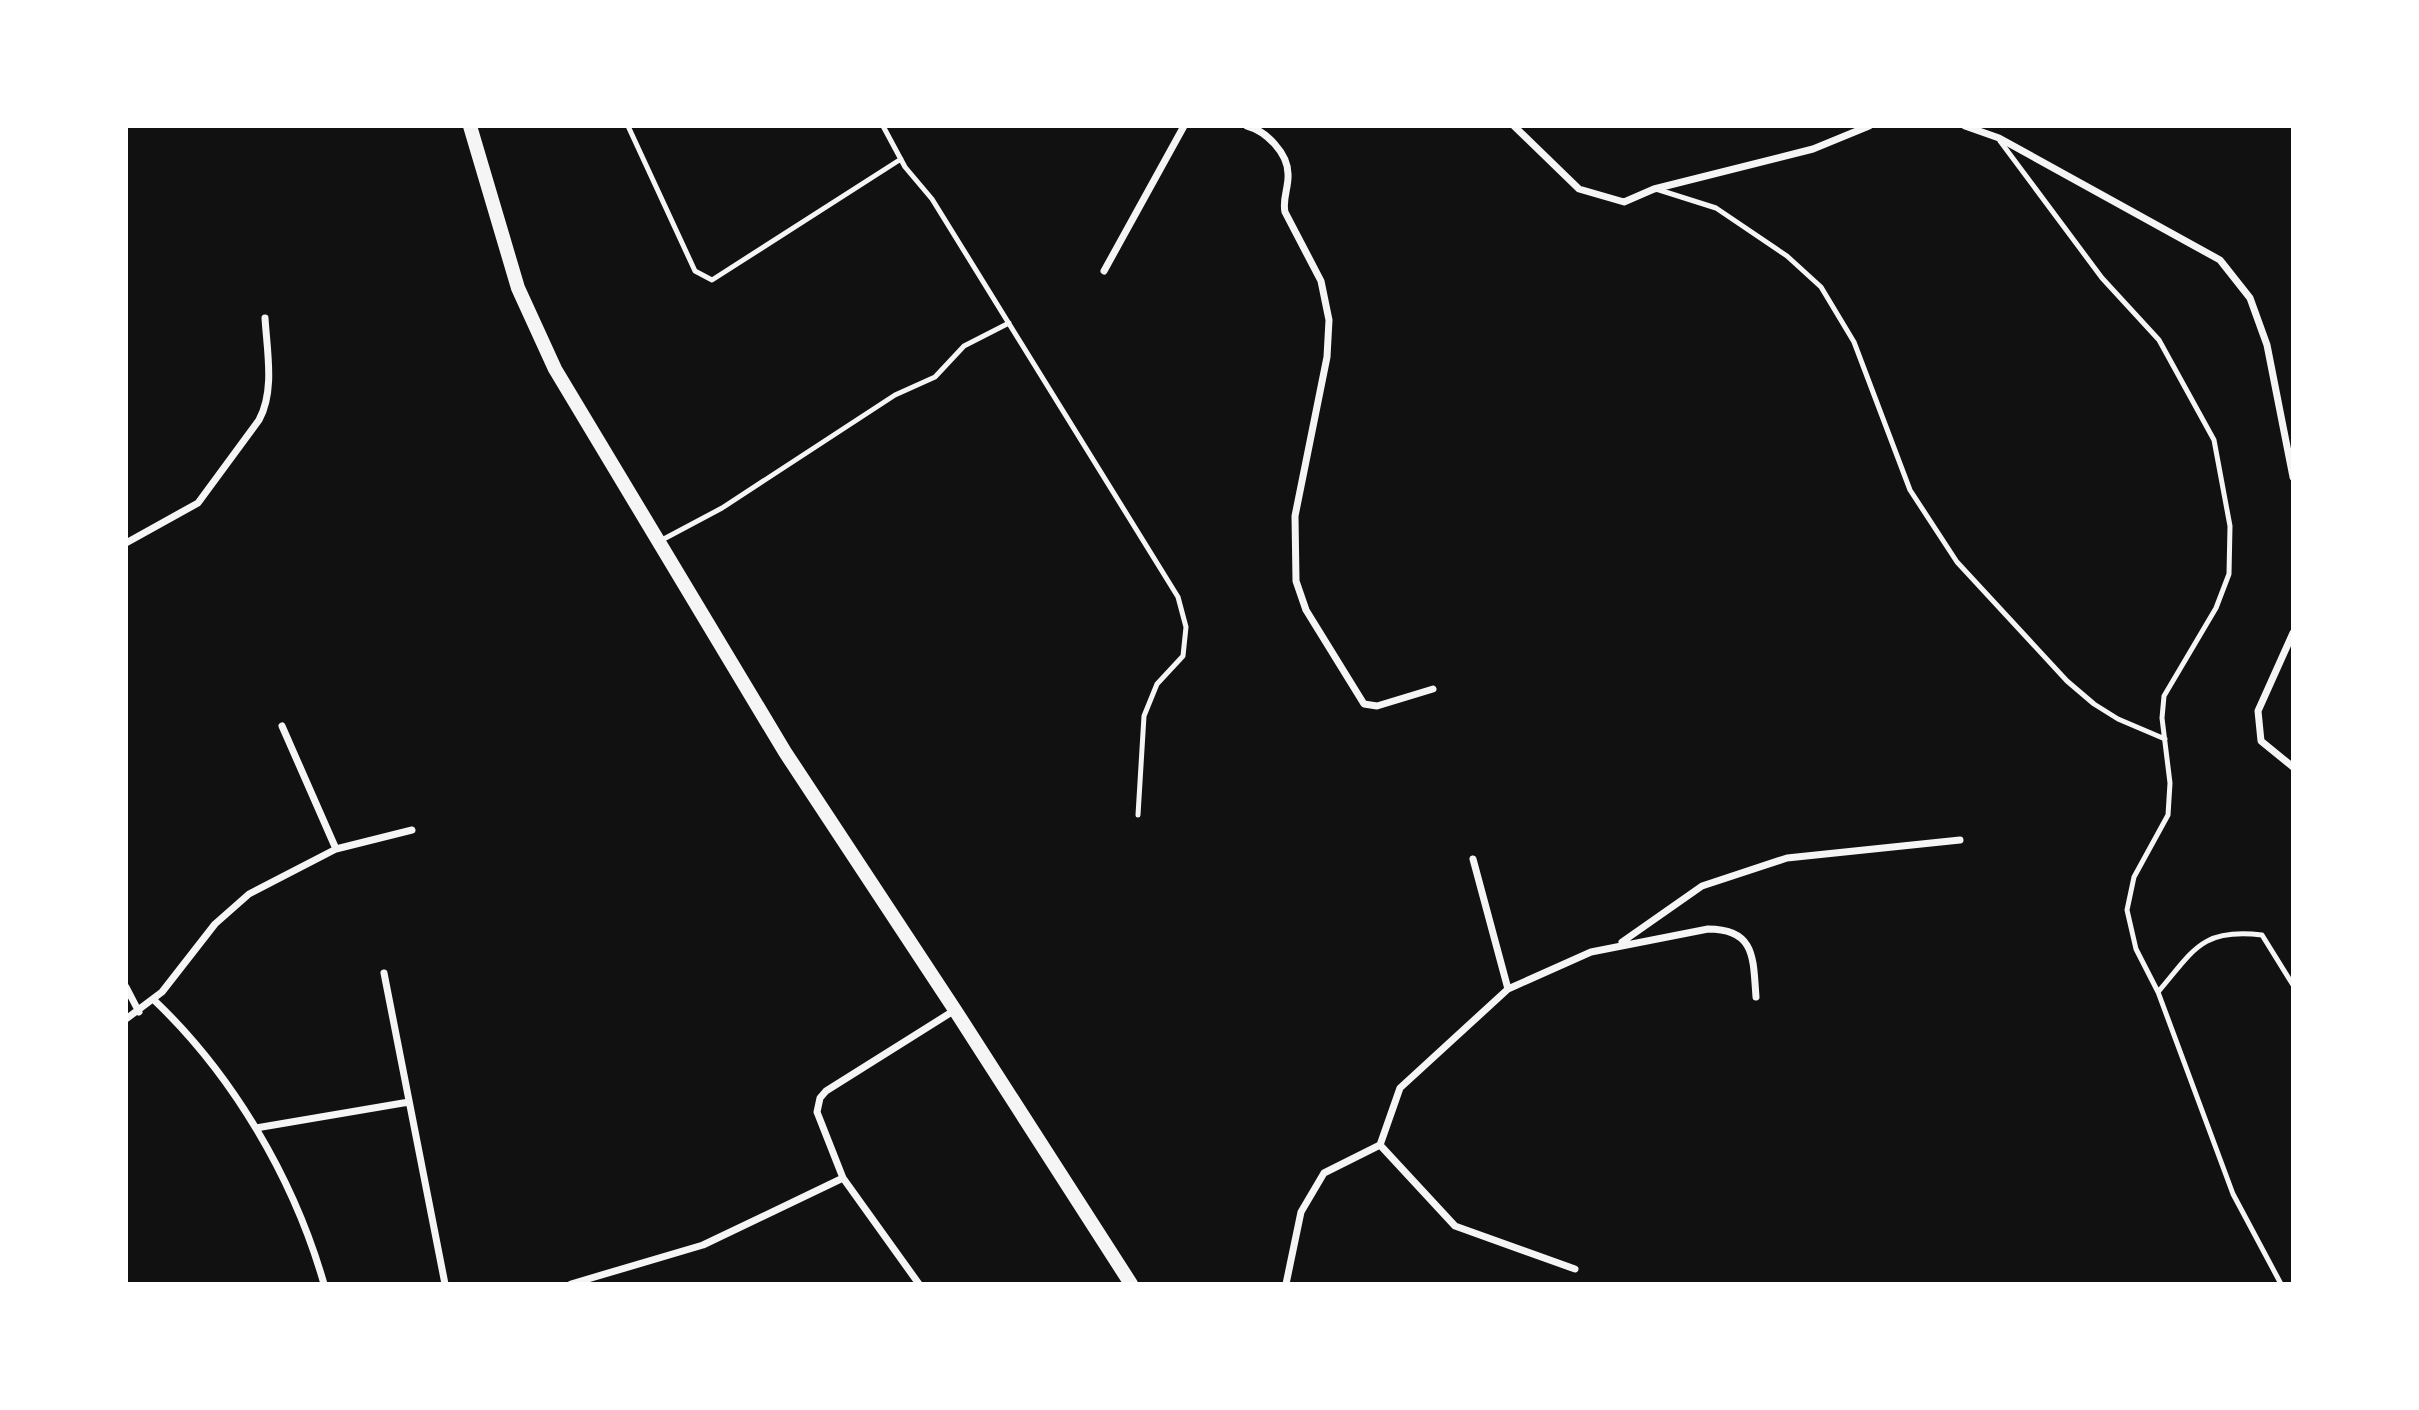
<svg xmlns="http://www.w3.org/2000/svg" width="2419" height="1410" font-family="Roboto,sans-serif">
<rect width="100%" height="100%" fill="#111"/>
<g fill="none" stroke-linecap="round" stroke-linejoin="round">
<path stroke="#f5f5f5" stroke-width="5" d="M628 126 695 271 712 280 901 159
M883 126 905 167 932 199 1178 597 1186 627 1183 656 1157 684 1144 716 1138 815
M2000 141 2102 278 2159 340 2214 440 2230 526 2229 574 2216 608 2164 696 2162 718 2170 783 2168 815 2134 877 2127 910 2136 949 2158 992 2233 1194 2281 1284
M1656 189 1716 208 1787 256 1821 287 1854 342 1910 490 1957 562 2067 681 2094 704 2118 719 2165 739
M660 541 722 508 895 395 935 377 964 346 1009 323
M2158 992C2194 950 2201 928 2262 935L2293 985"/>
<path stroke="#f5f5f5" stroke-width="7" d="M1247 126C1266 131 1288 153 1288 174 1289 187 1282 199 1285 212L1321 281 1329 320 1327 357 1295 516 1296 581 1306 610 1364 704 1377 706 1433 689
M1514 126 1579 189 1624 202 1654 189 1813 149 1869 126
M1965 126 1999 138 2220 260 2250 298 2267 345 2293 477
M1104 271 1184 126
M126 543 198 503 259 420C275 391 267 351 265 318
M2293 633 2258 711 2261 741 2293 767
M282 726 336 849
M1473 859 1508 989
M1622 942 1702 886 1787 858 1960 840
M384 973 445 1284
M126 987 139 1012
M154 1000C233 1075 294 1179 324 1284
M126 1019 162 992 215 924 249 894 336 849 412 830
M256 1128 409 1102
M1380 1145 1455 1226 1575 1269
M571 1284 703 1245 843 1178
M919 1284 843 1178 817 1112 820 1098 826 1091 955 1010
M1286 1284 1301 1212 1324 1173 1380 1145 1400 1088 1508 989 1591 952 1708 929C1756 929 1753 959 1756 997"/>
<path stroke="#f5f5f5" stroke-width="14" d="M470 126 518 288 555 369 785 752 955 1010 1131 1284"/>
</g>
<rect width="2419" height="1410" fill="none" stroke="#ffffff" stroke-width="256"/>
</svg>
